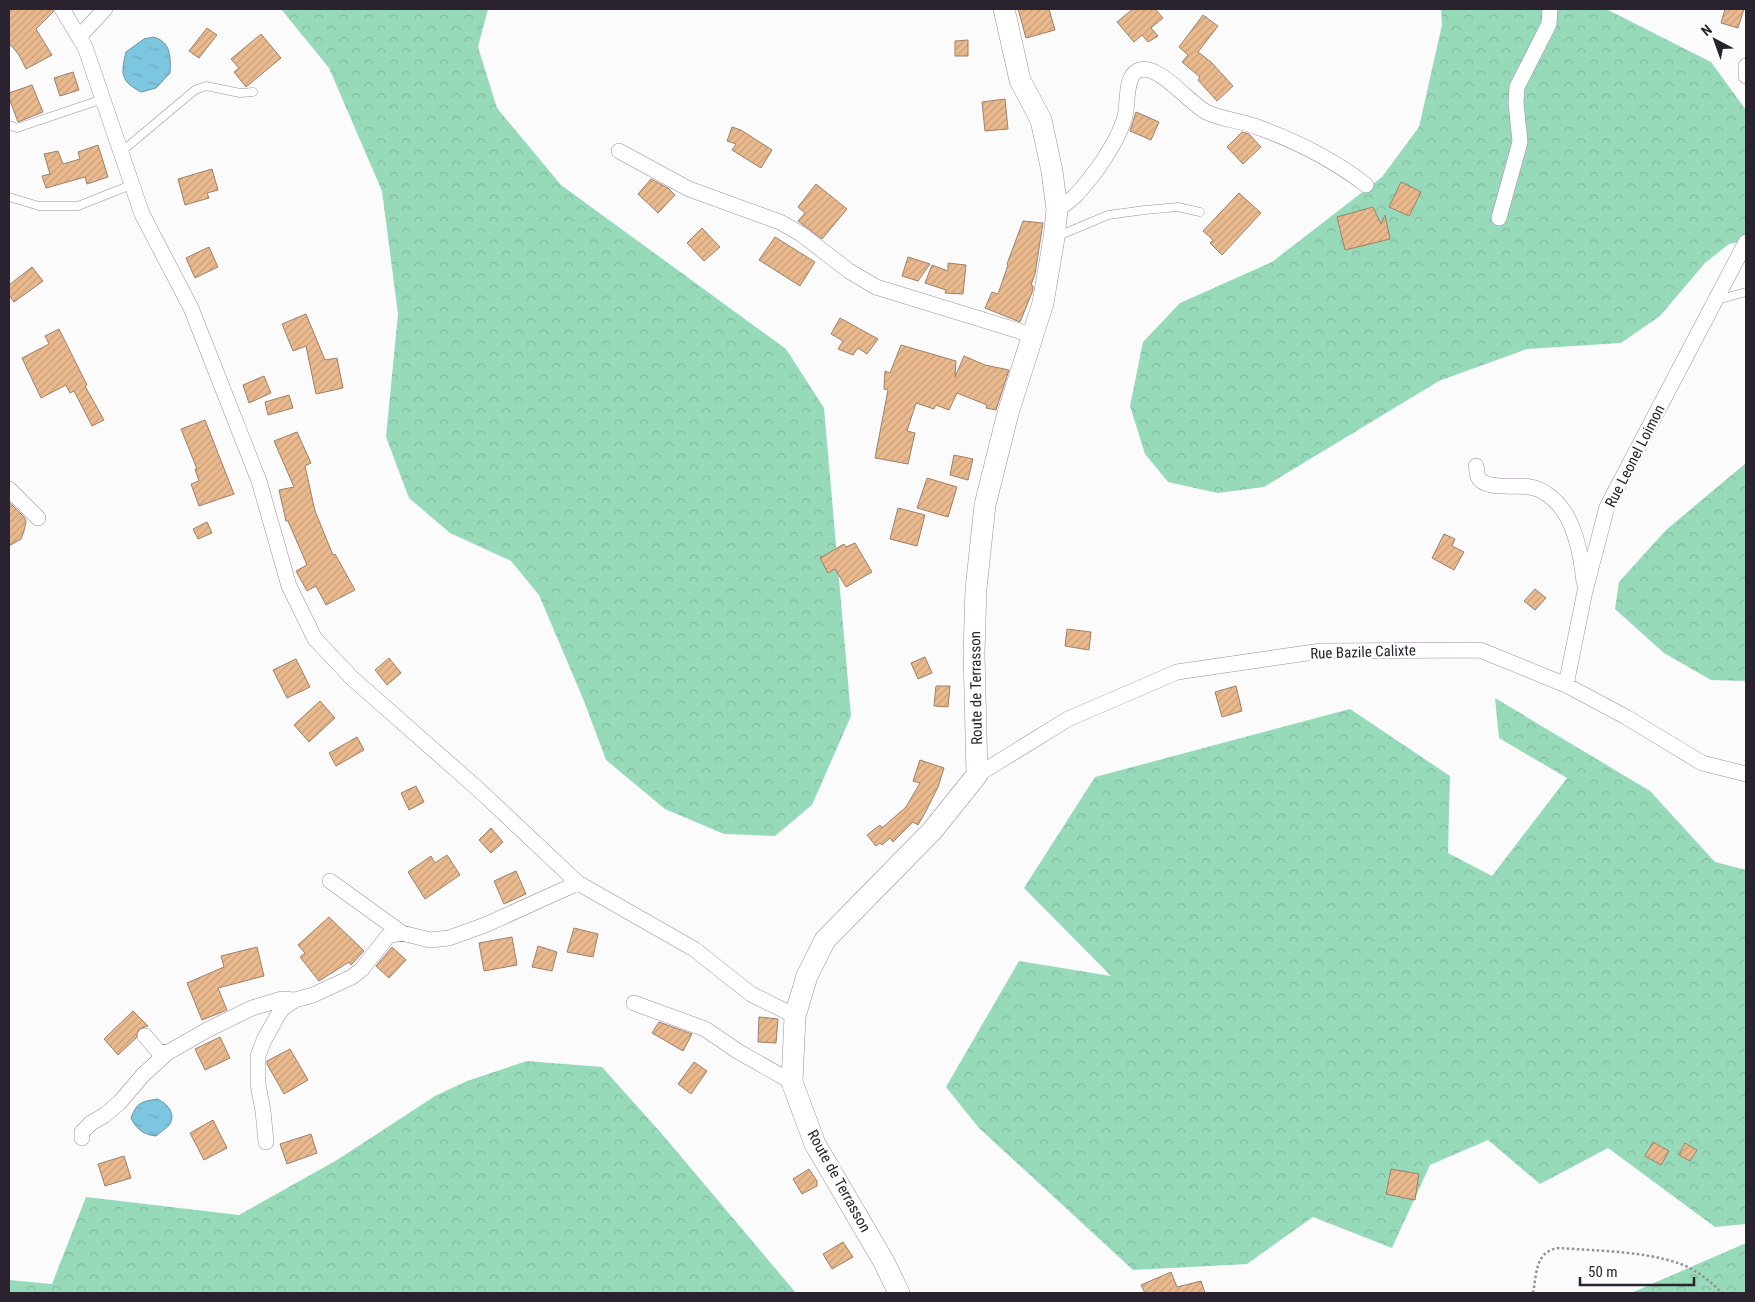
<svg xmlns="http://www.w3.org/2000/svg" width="1755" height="1302" font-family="'Roboto Condensed',sans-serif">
<defs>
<pattern id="forest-crowns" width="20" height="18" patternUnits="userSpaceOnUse" patternTransform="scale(1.25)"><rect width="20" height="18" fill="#97daba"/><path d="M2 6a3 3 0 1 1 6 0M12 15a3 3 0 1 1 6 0" fill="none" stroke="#82bba0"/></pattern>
<pattern id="water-ripples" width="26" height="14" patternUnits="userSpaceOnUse" patternTransform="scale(1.25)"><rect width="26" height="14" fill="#7dc6df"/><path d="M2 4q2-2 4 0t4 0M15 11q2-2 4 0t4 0" fill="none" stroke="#6caac0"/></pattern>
<pattern id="building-hatch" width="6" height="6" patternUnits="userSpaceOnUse" patternTransform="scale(1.25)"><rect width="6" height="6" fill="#eab98d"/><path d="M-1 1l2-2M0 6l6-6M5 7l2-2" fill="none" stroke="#c99f7a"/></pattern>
</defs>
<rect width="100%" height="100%" fill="#fbfbfb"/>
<path fill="url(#forest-crowns)" d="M281 9H488L478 47 497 108 561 185 786 349 824 408 851 716 812 805 775 836 724 834 665 809 606 760 584 701 539 595 511 561 450 533 409 498 386 437 398 314 382 191 329 68Z
M1441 9H1606L1711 62 1746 110V241L1729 244 1705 263 1660 316 1621 343 1527 349 1439 381 1264 487 1218 493 1168 482 1145 454 1130 406 1143 342 1180 303 1272 262 1382 177 1419 127 1442 25Z
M1746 463V681L1711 680 1664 653 1615 609 1619 582 1666 530Z
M1495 698 1650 791 1715 862 1746 870V1224L1715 1227 1608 1148 1540 1184 1488 1140 1430 1165 1392 1248 1313 1217 1247 1264 1133 1270 979 1128 946 1087 1019 961 1111 976 1024 888 1095 777 1350 709 1450 776 1448 853 1492 876 1567 778 1499 738Z
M527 1061 602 1067 662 1134 796 1293H9V1280L52 1284 86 1197 239 1215 337 1160 435 1096 467 1081Z
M1746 1243V1293H1631Z"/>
<path fill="url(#water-ripples)" stroke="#6495aa" d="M153 37C171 41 171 58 170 73L156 88 141 92C120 81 121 73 126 52L144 39Z
M157 1099C167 1103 177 1114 169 1125 166 1129 160 1132 156 1136 144 1135 136 1129 131 1118 137 1102 141 1102 157 1099Z"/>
<path fill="url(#building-hatch)" stroke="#9c8169" d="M9 9H53V12L36 29 52 55 26 69 19 55 9 43Z
M1018 9H1049L1055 30 1026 38Z
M1133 9H1155L1163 18 1151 28 1158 36 1148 42 1142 35 1134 42 1117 22Z
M1725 9H1744L1738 28 1721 23Z
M1203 15 1218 26 1198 52 1211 62 1233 86 1217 101 1198 80 1200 77 1182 62 1188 55 1179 47Z
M207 28 217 35 199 58 189 51Z
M261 34 281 58 246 87 234 72 239 68 231 59Z
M968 40V56H955V41Z
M73 72 79 90 60 96 54 78Z
M32 85 43 112 18 122 9 98V93Z
M1005 99 1008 129 985 131 982 102Z
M1136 112 1159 122 1151 140 1130 131Z
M732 127 741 130 772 150 761 168 732 150 736 144 727 141Z
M1242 132 1249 134 1261 147 1243 164 1227 147Z
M98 145 108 177 87 184 85 177 46 188 42 176 50 174 44 154 58 151 63 164 80 159 78 152Z
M212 169 218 190 207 193 209 198 185 205 178 179Z
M651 179 668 188 675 195 658 213 638 194Z
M1401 182 1421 192 1409 216 1389 207Z
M816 184 847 209 822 239 798 221 805 213 798 207Z
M1239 193 1261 213 1222 255 1210 243 1213 240 1203 231Z
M1373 207 1381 224 1385 215 1390 239 1345 250 1337 217Z
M1023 221 1043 223 1035 274 1031 285 1033 286V290L1020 322 985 308 992 292 998 294 1008 265 1007 264Z
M702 228 720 247 704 261 687 243Z
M775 237 815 262 800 286 759 260Z
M209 247 218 267 195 278 186 258Z
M908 257 930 264 918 281 902 276Z
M948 263 966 265 963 294 945 293 946 290 925 283 932 265 948 271Z
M32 267 43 281 14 302 9 295V285Z
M306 314 325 360 337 358 343 388 316 394 306 346 293 351 282 324Z
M840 318 878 339 867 354 858 348 853 355 838 349 843 341 831 334Z
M59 329 87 385 85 386 104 420 92 426 74 391 70 393 66 385 41 398 22 358 49 344 45 336Z
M901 345 956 361 955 377 964 356 985 365 1009 370 996 410 986 408 987 405 957 393 949 410 936 405 934 409 916 403 907 431 915 433 908 464 875 458 888 390 884 389 885 371 890 373Z
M264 376 271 393 249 403 243 385Z
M289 395 293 408 268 415 265 402Z
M205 420 234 494 199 506 191 484 199 481 195 469H197L181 429Z
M297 432 311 463 305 466 315 511 333 555 335 554 355 590 326 605 316 586 307 591 296 571 307 565 288 521H286L279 490 294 487 274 441Z
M954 455 973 459 968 480 950 475Z
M927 478 957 487 948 517 917 508Z
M9 502 25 518 26 522 24 531 21 539 9 546Z
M898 508 925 515 917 546 890 539Z
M207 522 212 533 198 539 193 529Z
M1444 534 1455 539 1452 546 1464 552 1454 570 1432 558Z
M855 543 872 572 846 587 835 569 828 573 820 558 844 544 846 547Z
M1535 589 1546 598 1535 610 1524 601Z
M1067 629 1091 632 1089 650 1065 646Z
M925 657 932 673 918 679 911 663Z
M389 658 401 673 387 685 375 670Z
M296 659 310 687 287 698 273 670Z
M936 686H950L948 707 934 706Z
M1236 686 1242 711 1222 717 1215 692Z
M320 701 335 718 309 742 294 725Z
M357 737 364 750 336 766 329 753Z
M920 760 944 768 938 787 925 813 918 825 913 822 893 842 890 838 882 845 880 843 876 846 867 835 880 825 882 828 906 807 920 783 913 781Z
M416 786 424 802 409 810 401 793Z
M491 828 503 842 491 853 479 840Z
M447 855 460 875 425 899 408 872 431 856 435 863Z
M516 871 526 894 504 904 494 881Z
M329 917 364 951 351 965 349 962 319 981 300 957 305 953 298 945Z
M574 928 598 934 593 957 567 952Z
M512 937 517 965 484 971 479 943Z
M538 946 557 952 552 971 532 967Z
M257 947 264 976 218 988 227 1010 202 1020 187 983 224 967 221 956Z
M392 947 406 960 389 978 376 966Z
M133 1011 148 1026 139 1029 136 1038 118 1055 104 1039Z
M759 1017 778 1019 776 1043 758 1042Z
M659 1022 692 1034 683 1051 652 1033Z
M220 1037 230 1058 205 1070 195 1049Z
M290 1049 308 1080 284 1094 267 1064V1061Z
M694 1062 707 1071 691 1094 678 1084Z
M213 1120 227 1148 204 1160 190 1133Z
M311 1134 317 1153 287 1164 280 1144Z
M1653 1142 1669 1151 1661 1165 1645 1156Z
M1685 1143 1697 1150 1690 1161 1679 1155Z
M124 1156 131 1178 105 1186 98 1164Z
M809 1169 817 1181V1186L802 1194 793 1179Z
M1391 1169 1419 1174 1415 1200 1386 1194Z
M843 1242 853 1257 832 1269 823 1254Z
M1171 1272 1177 1287 1201 1281 1205 1293H1145L1141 1285Z"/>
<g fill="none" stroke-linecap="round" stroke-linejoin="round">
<defs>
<path id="lane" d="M9 125 17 128 103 99
M121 152 195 90 206 86 240 93 253 92
M9 197 39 206H78L131 185
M1056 237 1108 215 1145 210 1178 207 1200 212
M1717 300 1746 292"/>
<path id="street" d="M62 9 85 47 142 214 191 308 259 481 289 586 315 639 353 679 478 789 578 883 694 949 751 994 795 1016
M79 37 105 9
M1746 66V76
M619 151 689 189 780 222 801 234 849 271 876 287 1032 335
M1057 210C1063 205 1070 201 1075 196 1093 177 1116 145 1124 120 1129 107 1124 78 1137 71 1156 60 1190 104 1206 112 1223 120 1243 121 1260 128 1298 142 1335 161 1366 185
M1499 218 1520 142 1516 103 1517 87 1549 24 1550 9
M1476 466C1477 469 1477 475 1478 477 1485 491 1517 484 1530 487 1536 488 1543 491 1548 495 1574 512 1581 553 1584 582
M9 489 38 518
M1566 685 1585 591 1607 507 1746 242
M977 775 1068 719 1177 672 1321 651 1480 650 1566 685 1626 717 1702 763 1746 774
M330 881 402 933
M634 1003 705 1029 739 1052 792 1082
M145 1036 158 1051 167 1053
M82 1138V1132L91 1123 105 1115 120 1102 143 1075 167 1053 209 1029 252 1008 282 999 295 1000 313 995 352 977 362 969 388 936 402 933 430 940 449 938 485 925 578 883
M266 1142 263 1111 258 1084V1056L264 1040 278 1015 283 1008 295 1000"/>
<path id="secondary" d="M899 1293 884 1262 815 1144 792 1082 795 1016 807 976 825 940 932 831 977 775 974 653 976 589 985 505 1008 413 1043 303 1054 238 1057 210 1052 171 1041 120 1020 80 1004 9"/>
</defs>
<use href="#lane" stroke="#9d8ca9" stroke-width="9"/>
<use href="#street" stroke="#9d8ca9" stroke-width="16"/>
<use href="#secondary" stroke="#9d8ca9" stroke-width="22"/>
<path stroke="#949096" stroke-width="2.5" stroke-dasharray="2.5 2.5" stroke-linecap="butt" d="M1533 1293C1537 1273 1535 1251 1559 1248 1598 1251 1663 1251 1695 1271 1705 1277 1714 1285 1722 1293"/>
<use href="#lane" stroke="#fff" stroke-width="8"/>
<use href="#street" stroke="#fff" stroke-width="15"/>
<use href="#secondary" stroke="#fff" stroke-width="21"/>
</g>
<g text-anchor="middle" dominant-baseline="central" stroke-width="4.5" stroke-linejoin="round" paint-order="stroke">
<g font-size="15" fill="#2a232f" stroke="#fff">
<text transform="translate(1635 456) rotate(-63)">Rue Leonel Loimon</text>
<text transform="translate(1363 652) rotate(-2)">Rue Bazile Calixte</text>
<text transform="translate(976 688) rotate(-91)">Route de Terrasson</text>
<text transform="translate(839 1181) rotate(61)">Route de Terrasson</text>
</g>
</g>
<rect width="1755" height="1302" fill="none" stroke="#2a232f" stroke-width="20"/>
<g transform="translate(1715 40) rotate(319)" stroke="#ffffff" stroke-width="4" paint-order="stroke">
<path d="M0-4L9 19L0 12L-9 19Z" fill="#2a232f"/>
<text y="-8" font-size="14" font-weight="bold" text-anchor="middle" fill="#2a232f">N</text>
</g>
<path d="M1580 1277v8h114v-8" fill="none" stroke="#2a232f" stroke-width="2.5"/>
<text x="1588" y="1277" font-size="15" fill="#2a232f" stroke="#ffffff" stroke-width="4" paint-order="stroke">50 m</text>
</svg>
